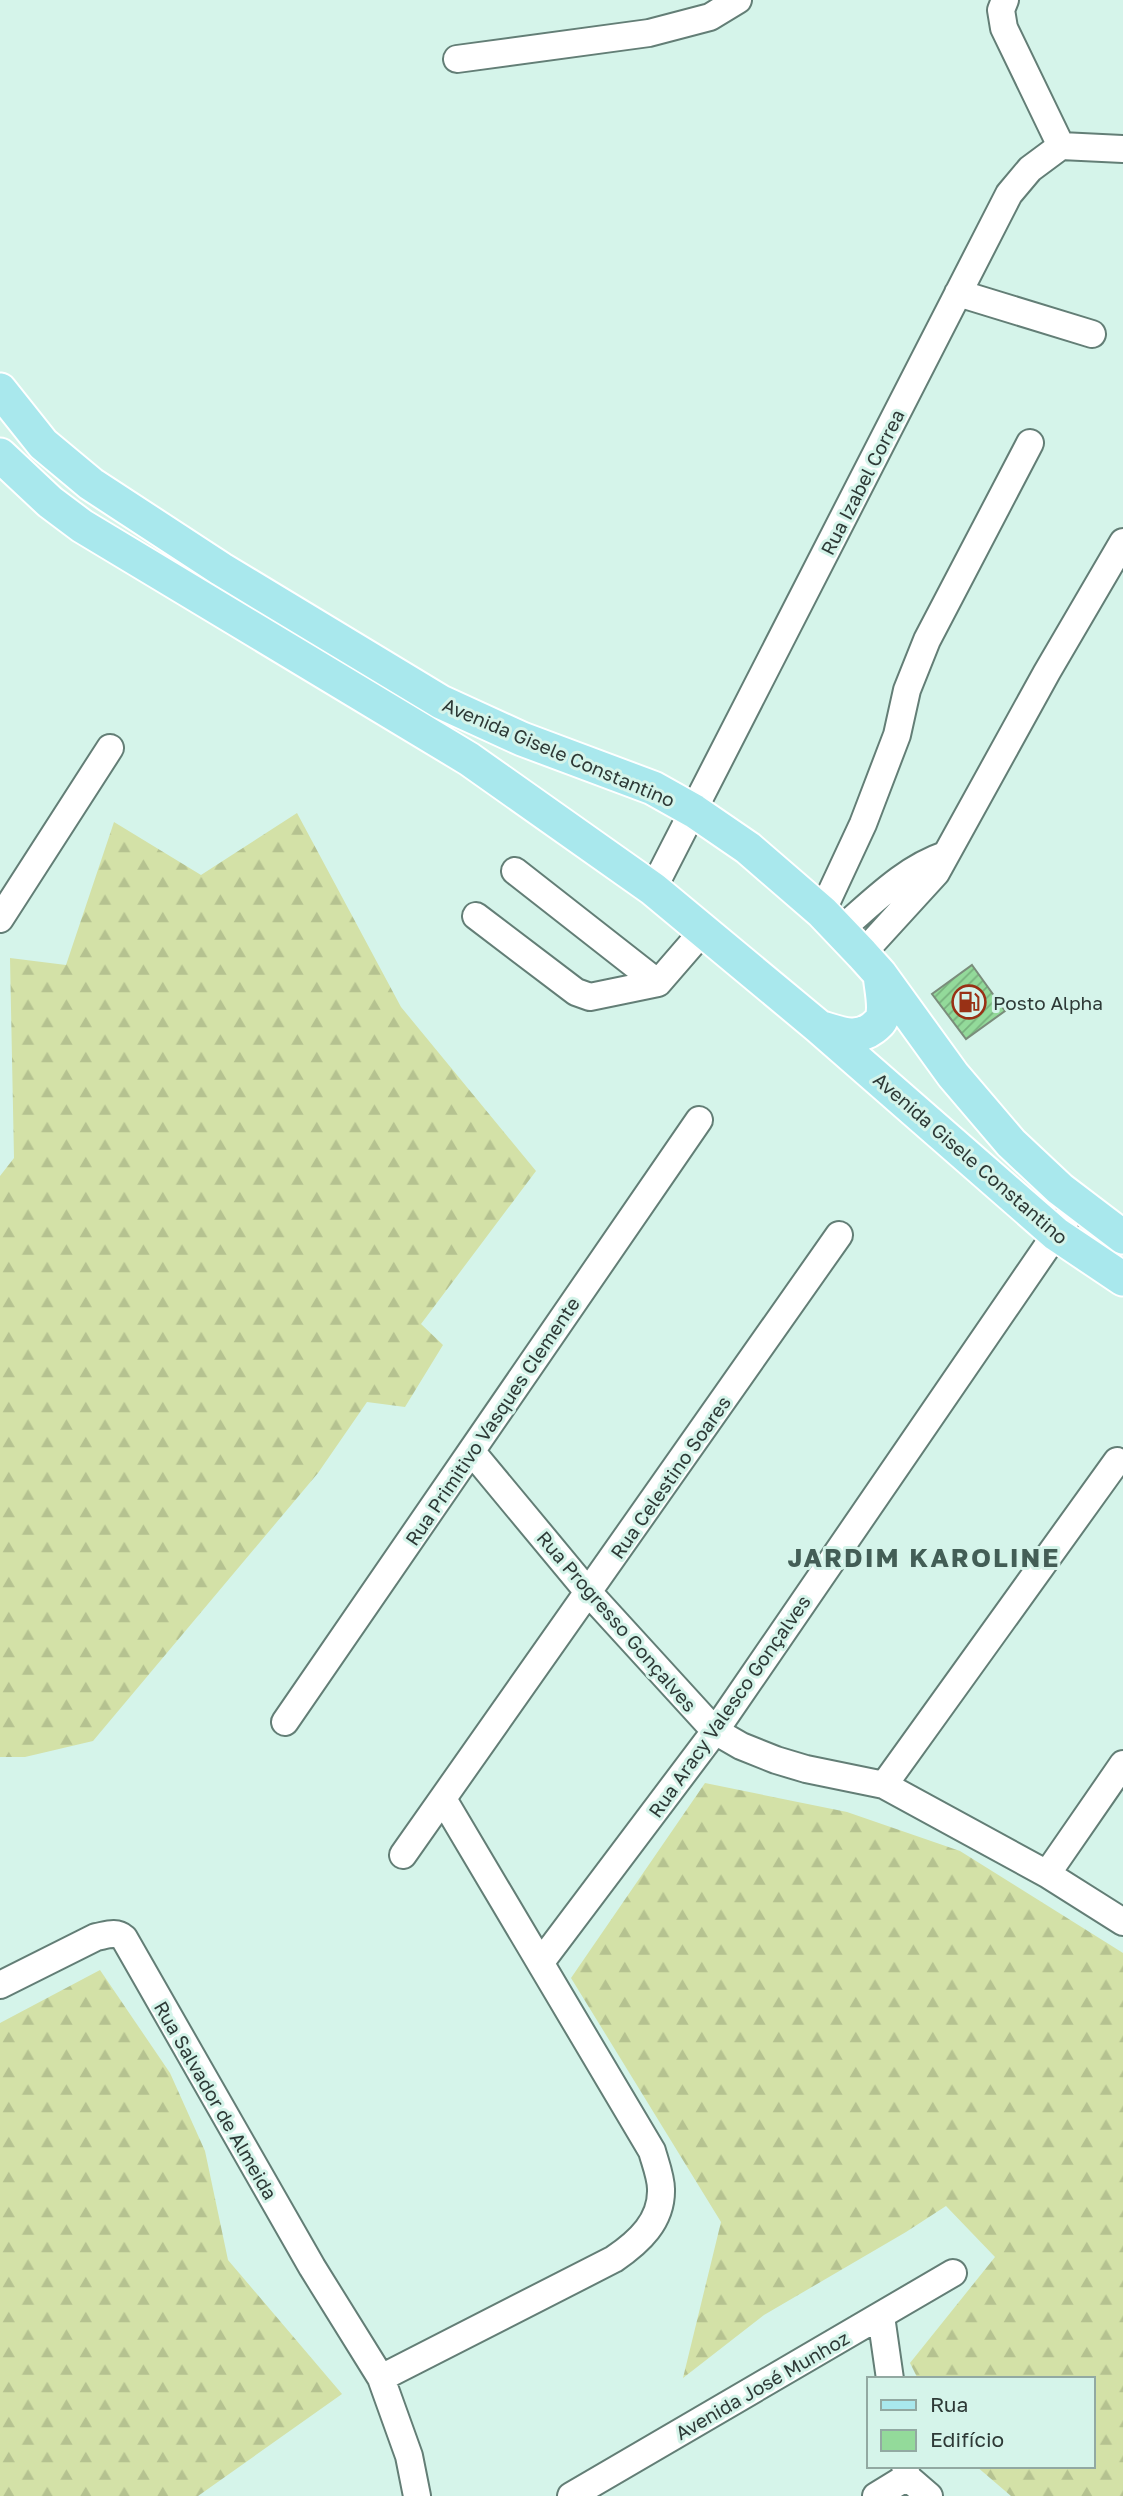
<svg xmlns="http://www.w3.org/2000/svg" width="1123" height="2496" font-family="'Golos Text',sans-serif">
<defs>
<pattern id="forest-firs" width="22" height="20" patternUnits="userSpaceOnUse" patternTransform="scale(1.75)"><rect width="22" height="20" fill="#d3e1a7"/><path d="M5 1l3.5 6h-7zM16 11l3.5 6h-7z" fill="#b5c290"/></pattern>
<pattern id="building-hatch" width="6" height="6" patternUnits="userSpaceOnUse" patternTransform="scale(1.75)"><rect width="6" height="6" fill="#93da9a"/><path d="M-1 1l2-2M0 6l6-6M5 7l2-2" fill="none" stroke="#78b27e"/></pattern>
</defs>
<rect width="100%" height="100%" fill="#d5f4ea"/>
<path fill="url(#forest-firs)" d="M297 813 401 1007 536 1171 421 1324 443 1345 405 1407 367 1402 318 1473 93 1741 25 1757H0V1176L14 1158 10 958 66 965 114 822 201 875Z
M705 1783 847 1812 960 1851 1123 1953V2496H1011L976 2466H1093V2379H918L910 2363 995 2257 946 2206 906 2232 764 2315 683 2378 721 2222 571 1978Z
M100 1970 170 2073 205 2151 228 2260 342 2394 198 2496H0V2023Z"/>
<path fill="url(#building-hatch)" stroke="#7a8d7b" stroke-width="2" d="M972 965 1005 1011 966 1039 932 994Z"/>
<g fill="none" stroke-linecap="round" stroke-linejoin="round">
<defs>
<path id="minor" d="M1005 0 1001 10 1004 28 1061 146
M457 59 649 33 710 17 738 0
M958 293 1092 334
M515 871 658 983
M653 889 1009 194 1030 169 1061 146 1123 149
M822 912 863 824 897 735 907 690 927 640 1030 443
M476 916 576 992 590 997 658 983 703 931
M0 919 110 748
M840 930C872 903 904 869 945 855
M862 954 936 873 1047 672 1123 542
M472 1452 589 1593 715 1731 741 1746 776 1760 806 1769 884 1785 1047 1874 1123 1922
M285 1722 699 1120
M884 1785 1117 1461
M403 1855 839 1235
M1047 1874 1123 1764
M541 1962 715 1731 1077 1203
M0 1985 96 1937C107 1935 116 1931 124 1938L312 2267 381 2378 409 2456 417 2496
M881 2316 890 2379
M381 2378 614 2259C639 2242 662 2221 661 2189 661 2177 655 2162 652 2151L443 1799
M905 2466 907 2477 929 2496
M571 2496 953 2273
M876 2496 907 2477"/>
<path id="major" d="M0 390 43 444 91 484 221 569 441 702 522 739 653 788 694 811 748 848 822 912 862 954 880 974 953 1075 1011 1143 1060 1189 1123 1237
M0 455 50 502 82 526 469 759 653 889 819 1027 1056 1234 1123 1279
M819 1027C839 1033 856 1041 873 1028 878 1024 882 1021 883 1014 885 1002 881 987 880 974"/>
</defs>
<use href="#minor" stroke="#637e76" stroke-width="30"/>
<use href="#major" stroke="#fff" stroke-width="37"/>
<use href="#minor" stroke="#fff" stroke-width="26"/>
<use href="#major" stroke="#a9e8ed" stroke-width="33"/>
</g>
<defs>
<symbol id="fuel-ring" viewBox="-11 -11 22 22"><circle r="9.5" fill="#d5f4ea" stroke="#993115" stroke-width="1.5"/><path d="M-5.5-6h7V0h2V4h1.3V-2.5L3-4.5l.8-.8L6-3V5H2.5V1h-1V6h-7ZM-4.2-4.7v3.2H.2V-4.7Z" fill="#993115"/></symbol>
</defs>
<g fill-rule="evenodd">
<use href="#fuel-ring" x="950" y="983" width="38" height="38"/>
</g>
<g text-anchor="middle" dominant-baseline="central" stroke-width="6" stroke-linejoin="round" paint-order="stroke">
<g font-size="19" fill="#2d3936" stroke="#d5f4ea">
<text transform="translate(862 482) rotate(-63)">Rua Izabel Correa</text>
<text transform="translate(559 752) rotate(23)">Avenida Gisele Constantino</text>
<text transform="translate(971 1158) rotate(41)">Avenida Gisele Constantino</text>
<text transform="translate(492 1421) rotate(-56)">Rua Primitivo Vasques Clemente</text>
<text transform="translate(670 1477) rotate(-55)">Rua Celestino Soares</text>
<text transform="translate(617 1621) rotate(49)">Rua Progresso Gonçalves</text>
<text transform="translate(729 1706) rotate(-55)">Rua Aracy Valesco Gonçalves</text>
<text transform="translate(216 2100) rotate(60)">Rua Salvador de Almeida</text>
<text transform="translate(762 2385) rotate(-30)">Avenida José Munhoz</text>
</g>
<g font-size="19" fill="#2d3936" stroke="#d5f4ea" text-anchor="start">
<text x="993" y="1002">Posto Alpha</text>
</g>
<g font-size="26" font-weight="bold" letter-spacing="2" fill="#435e56" stroke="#d5f4ea">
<text x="924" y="1557">JARDIM KAROLINE</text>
</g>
</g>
<rect x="867" y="2377" width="228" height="91" fill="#d5f4ea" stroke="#92a9a2" stroke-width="2"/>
<rect x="881" y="2400" width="35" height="10" fill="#a9e8ed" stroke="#92a9a2" stroke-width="2"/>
<text x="930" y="2412" font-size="21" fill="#2d3936">Rua</text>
<rect x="881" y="2430" width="35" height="21" fill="#93da9a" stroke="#92a9a2" stroke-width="2"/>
<text x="930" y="2447" font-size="21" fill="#2d3936">Edifício</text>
</svg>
